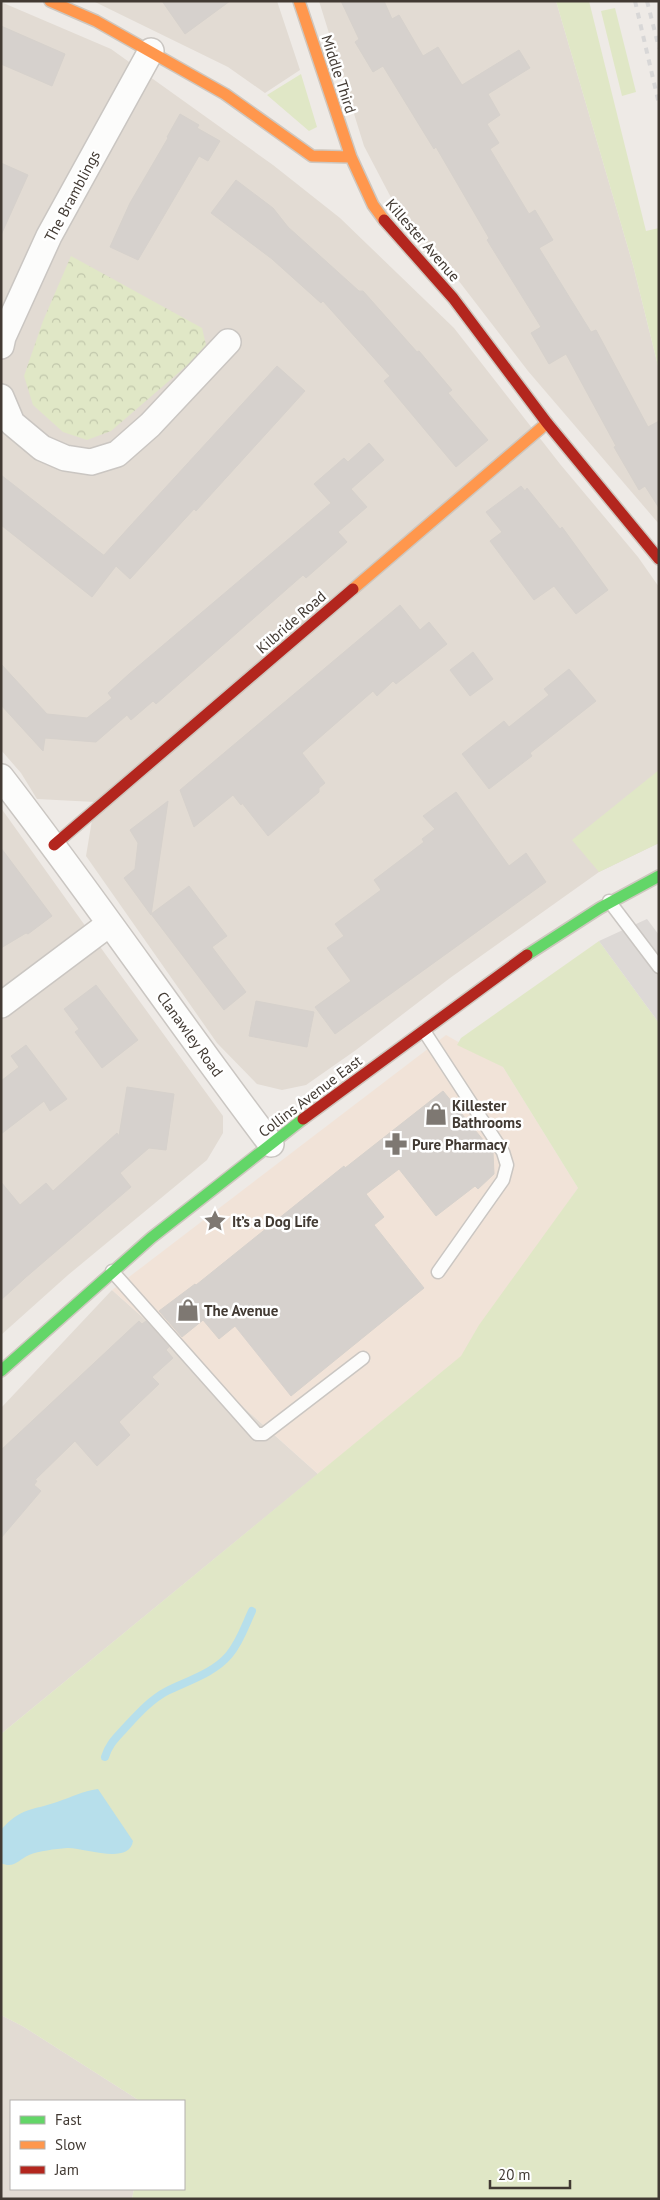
<svg xmlns="http://www.w3.org/2000/svg" width="660" height="2200" font-family="'PT Sans',sans-serif">
<defs>
<pattern id="forest-crowns" width="20" height="18" patternUnits="userSpaceOnUse" patternTransform="scale(1.25)"><rect width="20" height="18" fill="#e0e7c6"/><path d="M2 6a3 3 0 1 1 6 0M12 15a3 3 0 1 1 6 0" fill="none" stroke="#c1c7ab"/></pattern>
</defs>
<rect width="100%" height="100%" fill="#eeeae6"/>
<path fill="#e2dbd3" d="M93 1H277L300 70 265 93 228 67Z
M319 1H556L633 265 659 370V524L528 371 455 276 397 209 364 146Z
M1 2 111 49 273 165 340 218 454 328 560 464 638 557 659 587V843L599 872 450 978 356 1050 306 1085 282 1090 257 1084 217 1043 86 856 95 802 37 799 21 773 1 750Z
M1 808 106 955 223 1116V1133L207 1160 68 1275 1 1335Z
M112 1290 318 1474 1 1734V1408Z
M1 2015 24 2027 140 2101H11V2189H134L132 2199H1Z"/>
<path fill="#f1e3d8" d="M446 1035 503 1067 578 1188 461 1357 318 1474 112 1290Z"/>
<path fill="#e0e7c6" d="M556 1H589L646 231 659 228V370L633 265Z
M615 8 636 92 622 96 601 11Z
M301 74 317 127 309 131 267 95Z
M659 770V843L599 872 572 840Z
M599 941 659 1023V2199H132L134 2189H184V2101H140L24 2027 1 2015V1734L461 1356 479 1325 578 1188 503 1067 457 1045 461 1038Z"/>
<path fill="url(#forest-crowns)" d="M71 256 202 328 206 345 198 356 111 431 87 440 63 432 33 405 24 376 43 321Z"/>
<path fill="#ddd9d6" d="M647 919 659 935V1023L599 941Z"/>
<path fill="#b7dfeb" d="M98 1789 133 1841C129 1866 83 1847 67 1848 55 1849 39 1851 29 1855 18 1860 14 1869 1 1863V1830C21 1807 31 1811 57 1802 72 1797 82 1791 98 1789Z"/>
<g fill="none" stroke-linecap="round" stroke-linejoin="round">
<path stroke="#b7dfeb" stroke-width="8" d="M105 1757C109 1744 116 1738 124 1729 137 1715 150 1700 167 1691 187 1681 214 1673 229 1655 240 1642 245 1626 252 1611"/>
</g>
<path fill="#d6d1cd" stroke="#d6d1cc" d="M162 1H230L185 34Z
M341 1H384L392 19 399 15 423 56 438 47 462 85 519 50 530 68 488 94 500 115 487 124 499 143 490 149 529 214 535 210 553 240 539 248 591 332 596 330 648 427 659 421V508L645 486 639 490 614 447 616 446 566 354 549 364 531 333 541 327 487 240 489 238 436 147 434 149 383 66 373 72 355 42 359 39Z
M1 26 65 54 52 86 1 64Z
M180 114 199 125 197 128 220 141 208 161 199 156 138 260 110 247 130 203 168 138 167 137Z
M1 163 28 175 1 235Z
M236 180 273 208 288 227 359 291H363L417 352 419 351 452 390 448 393 488 440 456 467 384 381 390 376 323 301 321 303 272 259 211 213Z
M277 366 305 391 196 511 194 509 130 579 116 566 92 597 1 525V475L106 557 104 555 131 525Z
M369 443 384 460 351 489 367 507 338 532 347 542 306 578 303 575 156 704 153 701 131 720 127 715 96 742 45 738 43 751 1 705V664L47 714 87 718 112 698 108 693 129 674 331 503 314 484 344 458 348 462Z
M521 486 525 491 527 488 560 529 562 527 608 590 576 614 554 586 534 600 490 541 502 532 486 512Z
M400 605 420 630 429 622 447 644 396 684 393 681 377 696 373 691 302 753 325 783 319 788V792L268 836 242 803 241 805 233 795 194 827 180 790Z
M473 652 493 679 470 696 450 670Z
M569 669 596 701 530 753 532 756 489 789 462 754 504 721 509 727 549 695 544 689Z
M456 792 509 866 526 853 546 882 335 1034 315 1007 351 981 327 948 344 936 335 924 381 890 374 880 424 842 422 839 435 829 423 816Z
M168 801 151 915 124 878 135 869 138 843 130 830Z
M1 848 52 916 28 934 26 933 1 948Z
M189 886 227 936 212 947 246 992 224 1010 151 914Z
M96 985 138 1040 102 1068 75 1032 79 1029 64 1009Z
M256 1001 314 1012 307 1047 249 1036Z
M26 1045 67 1099 50 1111 44 1101 1 1134V1081L19 1067 11 1056Z
M127 1087 174 1094 166 1150 149 1148 120 1173 131 1187 25 1278 1 1300V1182L20 1205 46 1183 53 1191 117 1133 119 1136Z
M443 1091 493 1152 494 1174 478 1189 475 1186 436 1216 399 1169 366 1194 384 1217 374 1225 424 1288 291 1396 235 1326 219 1339 203 1320 182 1337 159 1311 195 1284 196 1285 344 1166 345 1168Z
M139 1321 142 1324 146 1321 169 1347 166 1350 173 1358 152 1377 159 1384 119 1422 130 1435 97 1466 75 1441 35 1480 37 1481 34 1485 41 1491 1 1538V1450Z"/>
<g fill="none" stroke-linecap="round" stroke-linejoin="round">
<defs>
<path id="lane" d="M609 901 659 967
M424 1031 503 1152 507 1165 503 1180 438 1272
M112 1271 257 1434H264L363 1358"/>
<path id="street" d="M1 346 3 337 49 236 151 51
M1 397 12 423 42 448 65 458 91 462 117 454 150 425 228 342
M1 777C94 897 179 1023 271 1144
M1 1005 109 924"/>
<path id="fast" d="M527 955 600 908 659 876
M1 1371 151 1238 303 1119"/>
<path id="slow" d="M50 1 96 21 225 94 312 156 351 157
M299 1 351 157 373 205 384 220
M353 589 547 423"/>
<path id="jam" d="M384 220 453 298 547 423 659 559
M54 845 353 589
M303 1119 527 955"/>
</defs>
<use href="#lane" stroke="#cac6c2" stroke-width="15"/>
<use href="#street" stroke="#cac6c2" stroke-width="28"/>
<use href="#fast" stroke="#cec7bf" stroke-width="14"/>
<use href="#slow" stroke="#cec7bf" stroke-width="14"/>
<use href="#jam" stroke="#cec7bf" stroke-width="14"/>
<use href="#lane" stroke="#fcfcfb" stroke-width="12"/>
<use href="#street" stroke="#fcfcfb" stroke-width="25"/>
<use href="#fast" stroke="#63d668" stroke-width="11"/>
<use href="#slow" stroke="#ff974d" stroke-width="11"/>
<use href="#jam" stroke="#b3261e" stroke-width="11"/>
<path stroke="#d8d7d7" stroke-width="4" stroke-dasharray="6 6" stroke-linecap="butt" d="M635 1 659 104
M647 1 659 48"/>
</g>
<defs>
<symbol id="shop-bare" viewBox="-9 -9 18 18"><path d="M-5-2.5h2.3a2.7 3.5 0 0 1 5.4 0H5L5.5 6h-11ZM-1.5-2.5h3a1.5 2.3 0 0 0-3 0Z" fill="#7e7872" stroke="#fff" stroke-width="2.5" paint-order="stroke"/></symbol>
<symbol id="pharmacy-bare" viewBox="-9 -9 18 18"><path d="M-2-6h4v4h4v4h-4v4h-4v-4h-4v-4h4Z" fill="#7e7872" stroke="#fff" stroke-width="2.5" paint-order="stroke"/></symbol>
<symbol id="sight-bare" viewBox="-9 -9 18 18"><path d="M0-6L1.8-2.2L6-1.7L2.9 1.2L3.7 5.4L0 3.3L-3.7 5.4L-2.9 1.2L-6-1.7L-1.8-2.2Z" fill="#7e7872" stroke="#fff" stroke-width="2.5" paint-order="stroke"/></symbol>
</defs>
<g fill-rule="evenodd">
<use href="#shop-bare" x="420" y="1098" width="32" height="32"/>
<use href="#pharmacy-bare" x="380" y="1128" width="32" height="32"/>
<use href="#sight-bare" x="199" y="1205" width="32" height="32"/>
<use href="#shop-bare" x="172" y="1294" width="32" height="32"/>
</g>
<g text-anchor="middle" dominant-baseline="central" stroke-width="5" stroke-linejoin="round" paint-order="stroke">
<g font-size="15" fill="#423a33" stroke="#fff">
<text transform="translate(339 74) rotate(72)">Middle Third</text>
<text transform="translate(72 196) rotate(-62)">The Bramblings</text>
<text transform="translate(423 240) rotate(49)">Killester Avenue</text>
<text transform="translate(291 622) rotate(-41)">Kilbride Road</text>
<text transform="translate(190 1034) rotate(54)">Clanawley Road</text>
<text transform="translate(310 1096) rotate(-37)">Collins Avenue East</text>
</g>
<g font-size="15" font-weight="bold" fill="#423a33" stroke="#fff" text-anchor="start">
<text x="452" y="1105">Killester<tspan x="452" dy="17">Bathrooms</tspan></text>
<text x="412" y="1144">Pure Pharmacy</text>
<text x="232" y="1221">It’s a Dog Life</text>
<text x="204" y="1310">The Avenue</text>
</g>
</g>
<rect width="660" height="2200" fill="none" stroke="#423a33" stroke-width="5"/>
<rect x="10" y="2100" width="175" height="90" fill="#ffffff" stroke="#b3b0ad"/>
<rect x="20" y="2116" width="25" height="8" fill="#63d668" stroke="#b3b0ad"/>
<text x="55" y="2125" font-size="15" fill="#423a33">Fast</text>
<rect x="20" y="2141" width="25" height="8" fill="#ff974d" stroke="#b3b0ad"/>
<text x="55" y="2150" font-size="15" fill="#423a33">Slow</text>
<rect x="20" y="2166" width="25" height="8" fill="#b3261e" stroke="#b3b0ad"/>
<text x="55" y="2175" font-size="15" fill="#423a33">Jam</text>
<path d="M490 2180v8h80v-8" fill="none" stroke="#423a33" stroke-width="2.5"/>
<text x="498" y="2180" font-size="15" fill="#423a33" stroke="#ffffff" stroke-width="4" paint-order="stroke">20 m</text>
</svg>
